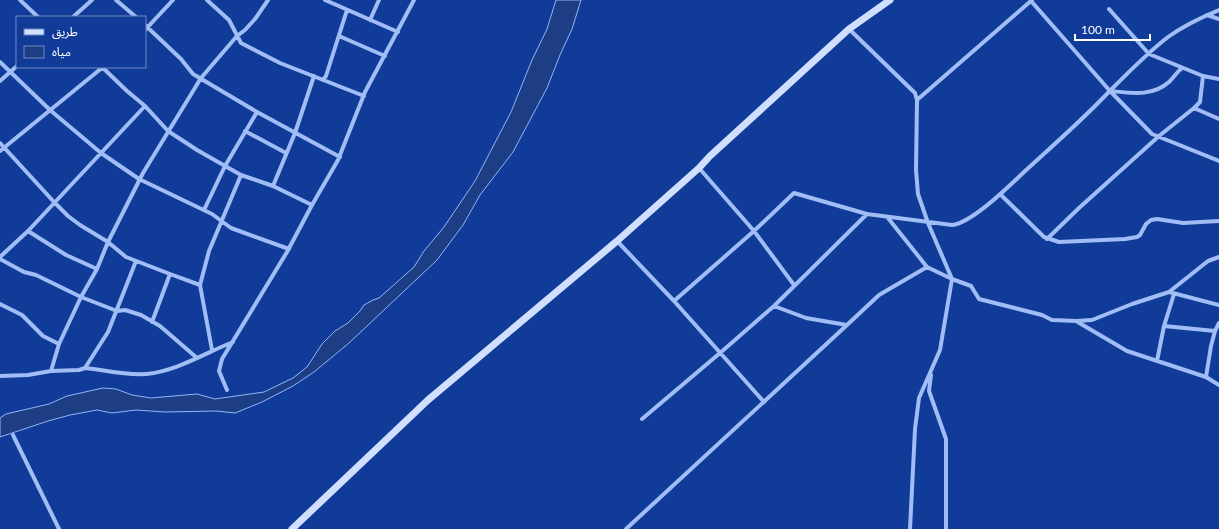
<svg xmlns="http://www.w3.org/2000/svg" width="1219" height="529" font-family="Lato,'Noto Sans Arabic',sans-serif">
<rect width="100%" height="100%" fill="#103b99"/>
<path fill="#1d3d85" stroke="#93b5f8" d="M556 0H581L572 29 560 55 547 88 513 152 480 195 463 225 437 260 349 343 314 372 293 386 262 402 235 413 216 411 165 412 136 410 112 413 97 410 70 415 48 421 0 437V418L6 414 49 404 67 396 103 388 116 389 132 395 151 398 197 394 215 399 264 392 293 378 307 367 322 344 335 331 348 323 360 311 364 305 373 300 379 298 414 267 424 251 444 227 475 181 511 112 532 60 547 29Z"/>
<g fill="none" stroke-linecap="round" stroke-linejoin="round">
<path stroke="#a1bdf5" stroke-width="4" d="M20 0 38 17
M116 0 136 17
M207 0 229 20 241 43 280 63 364 96
M325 0 398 32
M1031 1 1110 91 1152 134 1219 161
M1109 9 1149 54 1203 76 1219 79
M1207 15 1219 19
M73 17 92 0
M370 20 379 0
M145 25 181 59 193 74 257 112 340 157
M849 29 915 93 917 100 916 170 918 194 928 223 952 279 940 350 919 398 915 429 910 529
M145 30 173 0
M339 36 385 56
M0 62 50 110 101 153 139 179 212 214 231 228 289 249
M102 67 127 91 145 106 168 131 197 150 241 175 273 186 312 205
M323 80 326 76 347 10
M0 81 17 66
M1110 91C1131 93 1152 97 1169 82 1173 78 1177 72 1182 68
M917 100 1032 0
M1194 108 1219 119
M245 131 286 153
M0 143 54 202 68 216 80 225 108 242 126 257 170 274 200 285
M0 151 103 67
M699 168 754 231 794 285
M273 186 295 133 314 76
M1000 194 1044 237 1059 242 1125 239 1137 237 1140 235 1146 224 1151 220 1157 219 1183 223 1219 221
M204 210 225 166 257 112
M888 218 927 267 952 279 971 286 979 299 1042 315 1052 320 1076 321 1092 320 1132 304 1169 292 1219 305
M28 231 66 255 97 269
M1047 239 1079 208 1159 136 1194 108 1200 102 1203 76
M617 241 674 301 764 402
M0 257 28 231 145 106
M0 259 24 272 36 275 81 297 117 311 125 310 141 315 160 326 197 358
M1169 292 1208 261 1219 257
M674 301 754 231 794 193 867 214 952 225C972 223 1009 186 1024 172 1048 150 1073 128 1095 106 1119 82 1142 57 1168 37 1183 26 1202 17 1219 10
M0 304 22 315 43 336 59 344
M774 306 806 318 847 325 879 295 927 267
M1076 321 1127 351 1206 377 1219 385
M152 322 170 274
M1164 326 1215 331
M212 350 200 285 209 251 241 175
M1157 361 1164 326 1174 294
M85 368 108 332 136 261
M51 371 59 344 81 297 97 269 108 242 143 173 201 78 237 36 245 30 255 19 268 0
M931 375 929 391 946 439V529
M0 376 28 375 51 371 79 370 85 368C105 370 126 376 146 374 177 371 205 353 233 342
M1206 377 1211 346 1215 331 1219 323
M227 390 219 371 222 359 287 252 312 205 338 160 365 92 414 0
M642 419 720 353 774 306 867 214
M13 435 59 529
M626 529 847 325"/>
<path stroke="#d1dffe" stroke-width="7" d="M292 529 428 400 617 241 699 168 710 156 849 29 890 0"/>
</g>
<rect x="16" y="16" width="130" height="52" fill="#103b99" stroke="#7089c2"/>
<rect x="24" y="29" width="20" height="6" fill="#d1dffe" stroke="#7089c2"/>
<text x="52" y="36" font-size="12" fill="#ffffff">طريق</text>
<rect x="24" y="46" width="20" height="12" fill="#1d3d85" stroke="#7089c2"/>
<text x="52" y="56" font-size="12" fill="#ffffff">مياه</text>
<path d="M1075 34v6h75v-6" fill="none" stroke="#ffffff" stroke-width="2"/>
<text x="1081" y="34" font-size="12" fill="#ffffff" stroke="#103b99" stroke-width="3" paint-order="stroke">100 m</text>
</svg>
